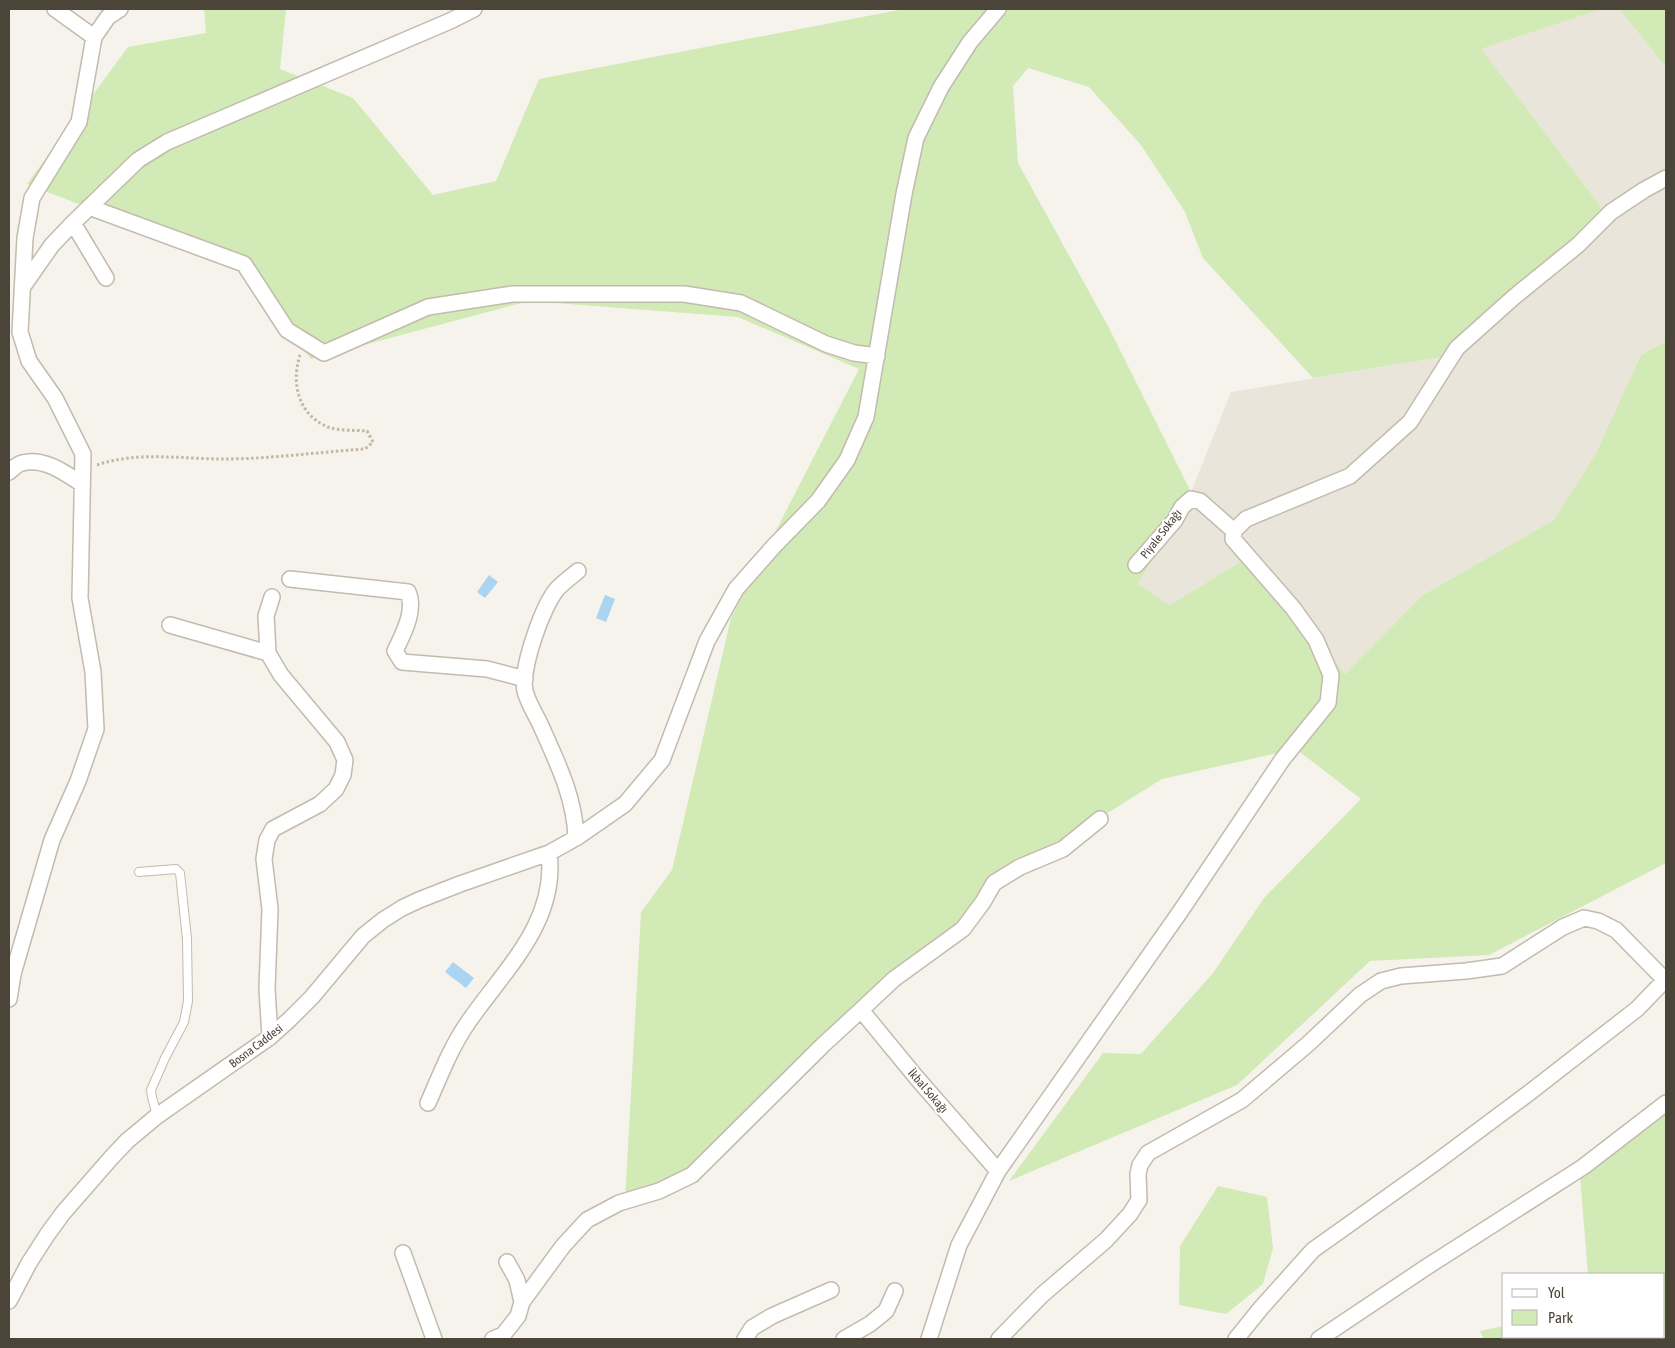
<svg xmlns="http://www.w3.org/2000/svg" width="1675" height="1348" font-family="'Asap Condensed',sans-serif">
<rect width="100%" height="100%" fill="#f6f3ec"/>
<path fill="#eae5da" d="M1602 9H1619L1666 67V341L1641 355 1596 453 1554 520 1423 595 1345 674 1250 556 1170 605 1138 584 1191 492 1231 392 1455 355 1602 208 1480 49Z"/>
<path fill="#d2eab5" d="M204 9H286L280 69 353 98 433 195 496 181 539 79 904 9H1602L1481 49 1602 208 1455 355 1313 378 1203 258 1185 212 1141 145 1089 87 1028 68 1013 86 1018 163 1109 328 1191 492 1138 584 1170 605 1250 556 1345 674 1423 595 1554 520 1596 453 1641 355 1666 341V863L1489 955 1370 961 1237 1085 1009 1181 1103 1053 1141 1054 1213 973 1264 898 1361 799 1296 749 1162 779 1011 873 695 1168 625 1201 641 912 672 870 731 618 859 369 738 317 529 301 311 359 235 265 27 184 128 47 206 33Z
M1619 9H1666V67Z
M1666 1103V1339H1484L1480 1331 1504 1326V1337H1664V1274H1588L1580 1176Z
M1218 1186 1267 1197 1273 1248 1263 1284 1226 1314 1179 1305 1180 1246Z"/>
<path fill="#a9d4f2" d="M489 575 498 582 485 598 477 592Z
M605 595 615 599 606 622 596 618Z
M453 962 474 978 466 988 445 972Z"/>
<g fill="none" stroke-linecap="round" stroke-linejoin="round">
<defs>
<path id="service" d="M139 872 176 869 180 873 187 939 188 1001 184 1022 165 1058 151 1090 152 1097 157 1116"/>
<path id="minor" d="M55 9 94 37
M89 207 244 264 287 330 324 353 428 307 512 294H684L741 303 826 344 854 353 877 356
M73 223 106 278
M24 285 52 245 73 223 138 160 167 142 450 21 474 9
M9 472C13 469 17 464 22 463 44 457 65 473 82 484
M1136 565 1175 520 1182 507 1191 499 1200 501 1234 531
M290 579 408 592C416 611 403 634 395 651L402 662 487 669 525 679
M170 625 268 653
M576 838C575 798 557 762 541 726 536 715 528 703 525 691 520 670 543 604 558 588 564 582 572 576 578 571
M9 999 13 974 52 840 78 781 96 729 93 672 80 598 83 454 55 398 29 361 20 332 25 238 32 198 79 122 94 37 108 17 120 9
M861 1010 916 1077 998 1171
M270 1037 267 989 270 909 264 859 267 840 273 829 320 804 336 789 343 775 345 760 337 742 281 675 268 653 266 616 272 597
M428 1103C440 1076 450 1049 467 1024 502 972 558 923 549 853
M403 1253 434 1339
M507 1262 517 1280 522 1302
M9 1301 29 1263 47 1235 63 1213 111 1158 127 1141 157 1116 270 1037 290 1019 312 997 363 936 383 920 402 908 419 900 460 884 549 853 576 838 625 804 662 760 707 641 736 589 774 546 818 501 847 460 866 417 904 194 916 138 941 87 970 42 998 9
M493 1339 503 1335 518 1316 522 1302 563 1246 587 1220 619 1203 659 1191 692 1175 823 1045 861 1010 894 979 963 929 983 902 994 883 1020 867 1063 849 1100 819
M745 1339 752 1328 772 1316 831 1290
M844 1339 870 1324 886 1311 895 1291
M929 1339 959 1245 998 1171 1180 912 1282 760 1328 703 1331 675 1316 640 1293 608 1233 539 1234 531 1246 519 1350 476 1410 422 1457 348 1514 297 1578 245 1611 212 1644 190 1666 178
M999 1339 1042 1295 1106 1240 1130 1214 1139 1200 1138 1174 1140 1165 1148 1153 1242 1100 1308 1044 1360 995 1381 981 1401 976 1466 971 1502 966 1563 927 1584 918 1598 921 1616 930 1666 981
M1236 1339 1261 1308 1313 1250 1431 1166 1529 1093 1637 1009 1665 980
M1319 1339 1425 1268 1583 1167 1666 1103"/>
</defs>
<use href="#service" stroke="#c2bbae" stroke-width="10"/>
<use href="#minor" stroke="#c2bbae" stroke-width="18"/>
<path stroke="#c4b79f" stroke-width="3" stroke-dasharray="2.5 2.5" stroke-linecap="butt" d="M97 465C137 451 182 459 223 459 271 459 318 452 365 449L373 442 367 431C355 430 339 431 328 427 298 415 291 383 300 355"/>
<use href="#service" stroke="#fff" stroke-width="8"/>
<use href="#minor" stroke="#fff" stroke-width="15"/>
</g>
<g text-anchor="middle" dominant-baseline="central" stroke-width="4" stroke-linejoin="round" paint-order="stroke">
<g font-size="12" fill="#4b4439" stroke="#fff">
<text transform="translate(1161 534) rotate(-52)">Piyale Sokağı</text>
<text transform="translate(256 1046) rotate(-37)">Bosna Caddesi</text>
<text transform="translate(928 1091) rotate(49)">İkbal Sokağı</text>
</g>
</g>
<rect width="1675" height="1348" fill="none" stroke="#4b4439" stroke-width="20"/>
<rect x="1502" y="1273" width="162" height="65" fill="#ffffff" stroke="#b7b4b0"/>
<rect x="1512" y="1289" width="25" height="8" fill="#ffffff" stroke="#b7b4b0"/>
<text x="1548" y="1298" font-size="15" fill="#4b4439">Yol</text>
<rect x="1512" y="1310" width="25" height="15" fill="#d2eab5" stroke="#b7b4b0"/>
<text x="1548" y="1323" font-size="15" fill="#4b4439">Park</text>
</svg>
